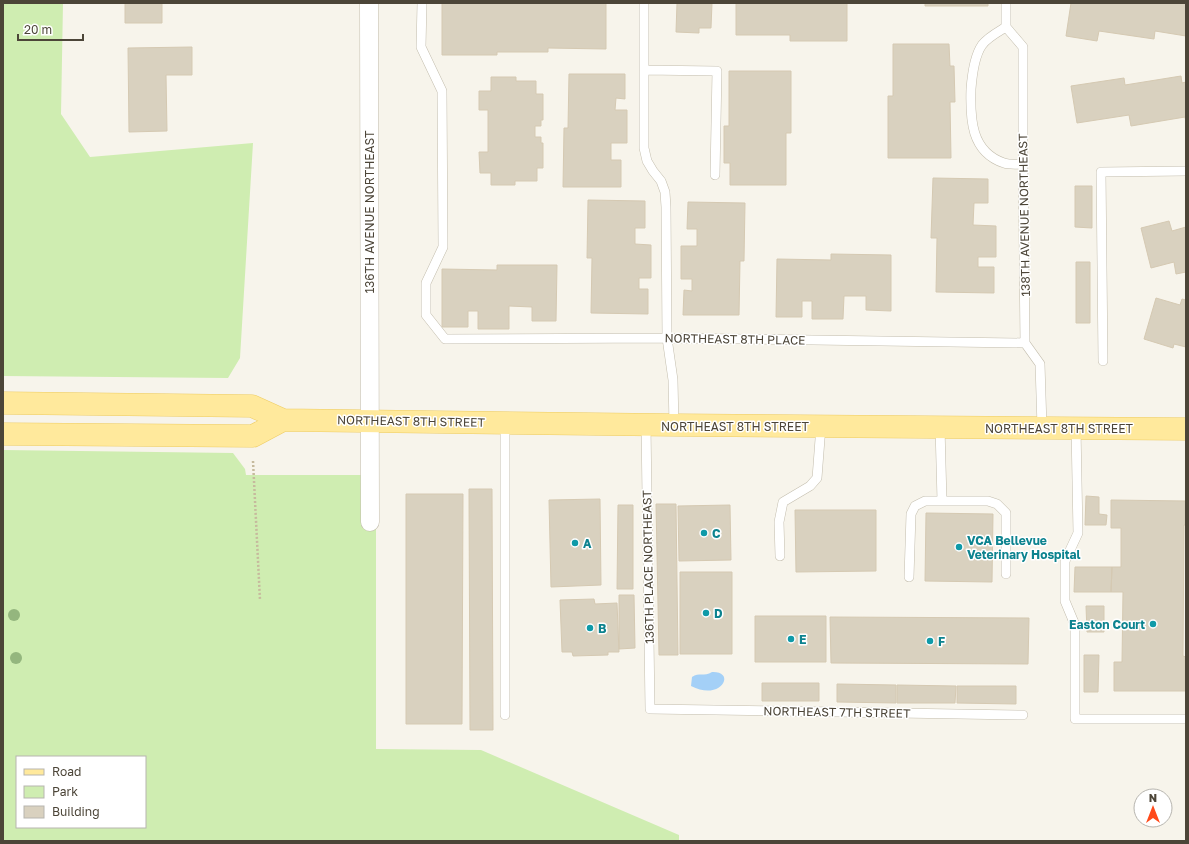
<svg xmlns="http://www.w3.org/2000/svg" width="1189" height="844" font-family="'Golos Text',sans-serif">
<rect width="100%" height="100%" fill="#f7f4eb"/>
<path fill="#cfedb1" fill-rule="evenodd" d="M3 3H63L61 114 90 157 253 143 240 358 228 378 3 376Z
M3 450 233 453 245 469 246 475H376V749L481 750 679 835V841H3ZM17 757H145V827H17Z"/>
<path fill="#a4d0f7" d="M712 672C737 671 721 702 691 686L692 677C699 672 704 677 712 672Z"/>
<path fill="#d9d1bf" stroke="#d5c9b2" d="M125 3H162V23H125Z
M442 3H606V49L548 48V52H497V55H442Z
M677 3H712L711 28H699V33L676 32Z
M736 3H847V41H790V35H736Z
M925 3H988V6H925Z
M1071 3H1186V36L1155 31 1154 39 1099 31 1097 41 1066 36Z
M893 44H949L950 66H954L955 102H950L951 158H888V96H893Z
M192 47V75H166L167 131 129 132 128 48Z
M729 71H791V133H786V185H730V163H724V126H729Z
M569 74H625V99L616 98 615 110H627V143H611V160H621V187H563L564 128H568Z
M1181 76 1182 83 1186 82V122L1185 117 1131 126 1129 115 1077 123 1071 86 1124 78 1125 85Z
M491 77H516V81H536V94H543V120H541V126H535V137H541V143H543V168H537V181H515V185H491V173H480L479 152H488V110H479V91H491Z
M933 178 988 179V203H974L973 225 996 226V257H978V267H994V293L936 292 937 238H931Z
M1075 186H1092V228L1075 227Z
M588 200 645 201V228H635V244L651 245V278H639V289H648V314L591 313 592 258H587Z
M688 202 745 203 744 261H740L739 315H683L684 290 692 291V279H681V246H697V229H687Z
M1169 221 1172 231 1186 227V272L1176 274 1174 262 1151 268 1141 228Z
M831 254 891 255V311L866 310V296H844L843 319H812V301H802V317H776L777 259 831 260Z
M1076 262H1090V323H1076Z
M497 265H557L556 321H532V307L509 306V329H478V311H468V327H442V269L497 270Z
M1156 298 1180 305 1182 299 1186 300V347L1174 344 1173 348 1144 339Z
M469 489H492L493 730H470Z
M406 494H463L462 724H406Z
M1086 496 1099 497V514L1107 515 1106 525H1085Z
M600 499 601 585 551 587 549 500Z
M1111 500 1186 501V525H1184L1183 656 1186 657V691H1114V662H1122L1123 592H1111L1112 567H1121V528H1111Z
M656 504H676L678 655H659Z
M618 505H633V589H617Z
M730 505 731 560 679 561 678 506Z
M795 510H876V571L796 572Z
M926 513 993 514 992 582 925 581Z
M1075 567H1112L1111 592H1074Z
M680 572H732V654H680Z
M619 595H634L635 648 619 649Z
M594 599 595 604 617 603 619 652H608V655L573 656 572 652H562L560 600Z
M1086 606H1104V632H1087Z
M755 616H826V662H755Z
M830 617 1029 618 1028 664 831 663Z
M1084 655H1099L1098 692H1084Z
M762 683H819V701H762Z
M837 684 896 685V703L837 702Z
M897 685 956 686 955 703H897Z
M957 686H1016V704L957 703Z"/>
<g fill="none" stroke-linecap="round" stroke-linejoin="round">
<defs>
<path id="lane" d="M422 3 421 47 442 91 443 247 426 283V315L445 339 667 338 1025 343
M644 3V148L647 161 653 171 661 181 665 192 666 207 667 338 673 380 674 425
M1006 3V27L1023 47V164L1025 343 1040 364 1042 427
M1006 27C998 32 988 37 982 45 975 55 972 76 971 89 970 119 971 152 1004 163 1010 165 1017 164 1023 164
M644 70 717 71 715 175
M1103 361 1101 172 1186 171
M505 422V715
M646 425 650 709 1023 715
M940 427 942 501
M1076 428 1078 533 1065 561V601L1075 625V719H1186
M780 556 779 522 783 502 810 486 817 478 821 426
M909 577 911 514 915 506 925 501H988L997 504 1006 513V574"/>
<path id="street" d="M369 3 370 522"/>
<path id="primary" d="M3 403 252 406 283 420 674 425 1186 429
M3 434 253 436 283 420"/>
</defs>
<use href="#lane" stroke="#c3bdad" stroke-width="10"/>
<use href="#street" stroke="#c3bdad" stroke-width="19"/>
<use href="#primary" stroke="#eecc62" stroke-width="23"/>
<path stroke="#c6ba9d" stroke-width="2.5" stroke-dasharray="2 2" stroke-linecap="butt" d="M253 461 260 600"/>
<use href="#lane" stroke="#fff" stroke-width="9"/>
<use href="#street" stroke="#fff" stroke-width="18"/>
<use href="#primary" stroke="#ffe99c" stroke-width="22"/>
</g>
<g fill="#94b67e">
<circle cx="14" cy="615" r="6"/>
<circle cx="16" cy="658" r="6"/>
</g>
<g fill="#0f9aa8" stroke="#fff" stroke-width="1.5">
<circle cx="704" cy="533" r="4"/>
<circle cx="575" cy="543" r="4"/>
<circle cx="959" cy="547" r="4"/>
<circle cx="706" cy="613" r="4"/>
<circle cx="1153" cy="624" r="4"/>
<circle cx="590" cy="628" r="4"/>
<circle cx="791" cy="639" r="4"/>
<circle cx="930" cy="641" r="4"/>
</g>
<g text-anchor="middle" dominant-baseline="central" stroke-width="3" stroke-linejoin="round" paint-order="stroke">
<g font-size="12" fill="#4c4538" stroke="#fff">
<text transform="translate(369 212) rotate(-90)">136TH AVENUE NORTHEAST</text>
<text transform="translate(1024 215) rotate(-91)">138TH AVENUE NORTHEAST</text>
<text transform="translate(735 339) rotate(1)">NORTHEAST 8TH PLACE</text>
<text transform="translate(411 421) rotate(1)">NORTHEAST 8TH STREET</text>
<text x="735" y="426">NORTHEAST 8TH STREET</text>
<text x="1059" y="428">NORTHEAST 8TH STREET</text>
<text transform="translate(648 567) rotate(-91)">136TH PLACE NORTHEAST</text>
<text transform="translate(837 712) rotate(1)">NORTHEAST 7TH STREET</text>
</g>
<g font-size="12" font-weight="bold" fill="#0d838f" stroke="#fff" text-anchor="start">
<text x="712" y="533">C</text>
<text x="967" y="540">VCA Bellevue<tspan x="967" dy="14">Veterinary Hospital</tspan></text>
<text x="583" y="543">A</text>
<text x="714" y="613">D</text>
<text x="1145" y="624" text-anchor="end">Easton Court</text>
<text x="598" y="628">B</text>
<text x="799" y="639">E</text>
<text x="938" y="641">F</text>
</g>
</g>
<rect width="1189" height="844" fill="none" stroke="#4c4538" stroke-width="8"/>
<rect x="16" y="756" width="130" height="72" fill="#ffffff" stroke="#b7b5af"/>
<rect x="24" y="769" width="20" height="6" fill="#ffe99c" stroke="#b7b5af"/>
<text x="52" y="776" font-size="12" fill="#4c4538">Road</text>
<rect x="24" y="786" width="20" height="12" fill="#cfedb1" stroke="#b7b5af"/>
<text x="52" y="796" font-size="12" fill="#4c4538">Park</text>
<rect x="24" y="806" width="20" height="12" fill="#d9d1bf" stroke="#b7b5af"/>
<text x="52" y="816" font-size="12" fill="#4c4538">Building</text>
<g transform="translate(1153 808)"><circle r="19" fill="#ffffff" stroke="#b7b5af"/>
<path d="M0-3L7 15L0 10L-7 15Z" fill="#ff4a1a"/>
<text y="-6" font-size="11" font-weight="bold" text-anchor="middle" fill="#4c4538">N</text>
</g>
<path d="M18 34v6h65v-6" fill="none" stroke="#4c4538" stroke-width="2"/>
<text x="24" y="34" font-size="12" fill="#4c4538" stroke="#ffffff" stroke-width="3" paint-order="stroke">20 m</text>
</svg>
